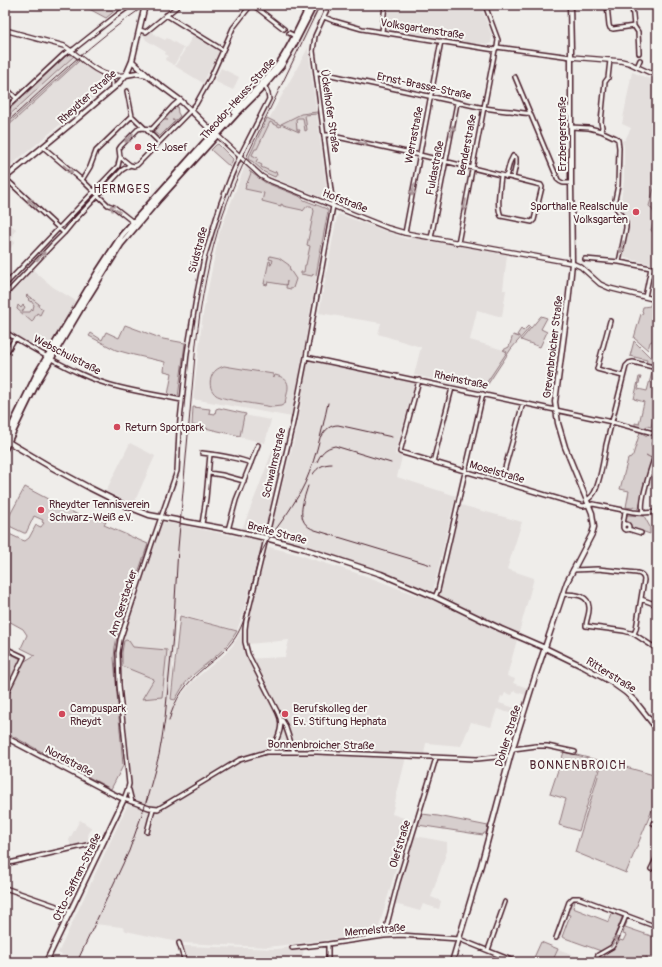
<svg xmlns="http://www.w3.org/2000/svg" width="662" height="967" font-family="Pangolin,sans-serif">
<rect width="100%" height="100%" fill="#efedea"/>
<filter id="ink" filterUnits="userSpaceOnUse"><feTurbulence type="fractalNoise" baseFrequency=".025" numOctaves="2"/><feDisplacementMap in="SourceGraphic" scale="8" xChannelSelector="R" yChannelSelector="G"/><feConvolveMatrix kernelMatrix="1 2 1 2 8 2 1 2 1" color-interpolation-filters="sRGB"/></filter>
<g filter="url(#ink)">
<path fill="#e3dedc" d="M387 5H480L492 36 491 43 488 44 472 43 386 30Z
M152 30 155 35 165 40 167 38 184 48 174 65 165 60 168 56 165 54 166 52 146 40 144 36Z
M193 36 219 51 203 83 175 66Z
M308 48 328 200 274 178 262 172 247 159Z
M78 53 83 58 79 61 108 82V85L10 166 5 160V129L64 75 79 61 78 60 5 127V119Z
M221 68 239 77 233 90 214 81Z
M632 72 657 82V178L649 206 654 211 655 218 651 230V232L656 241 651 264 621 257 628 224 627 220 620 209V205L624 181V146L622 141 624 140H625L631 128 622 124Z
M245 166 256 176 266 183 299 196 304 200 328 209 292 417 193 399 203 314 219 234Z
M339 214 407 239 413 237 507 255 503 290H506L502 317 477 310 470 340 507 351 485 385 483 390 414 375 421 347 378 334 381 323 319 313 337 216Z
M5 221 16 229 13 234 14 235 12 239 15 242 6 254 5 253Z
M33 270 53 287 76 301 46 354 5 333V294L8 296Z
M307 359 415 383 395 454 402 457 397 477 456 496 452 510 433 591 418 587 376 569 269 537 298 425Z
M244 415 271 420 265 443 240 437Z
M130 443 155 456 133 505 106 491Z
M273 449 283 452 263 542 241 620 237 630 177 614 170 699 177 702 186 689 194 680 225 654 233 645 241 632 246 659 285 657 289 640 248 644 247 625 267 551 269 547 293 553 369 577 418 596 419 594 437 602 461 505 522 522 507 569 534 578 507 676 515 679 513 683 528 688 526 695 514 691 512 695 505 693 503 697 501 696 499 703 521 710 519 716 497 709 491 727 471 722 461 746 426 743 424 754 407 753 392 814 410 820 377 934 268 947 182 943 126 931 122 927 95 924 77 962 58 953 128 804 131 779 130 758 120 653 122 639 161 522 180 525 239 537 258 489Z
M80 820 92 828 88 835 89 840 71 846 69 840Z
M415 836 447 842V851L431 897 441 901 439 909 423 904 420 911 395 904Z
M305 945 301 962H189L183 946 277 949Z
M558 949 579 957 577 962H552Z"/>
<path fill="#d7cfce" stroke="#90777c" d="M82 5H122L106 18Z
M68 54 74 56 5 119V111L6 112Z
M78 60 79 61 5 129V126Z
M177 105 178 113 180 116 176 120H172L175 121 160 136H159L153 131 154 130 163 120H168L164 119Z
M317 112V114L305 115 307 130 305 131 303 118H298L296 119 297 130H300L299 132 281 124 301 114Z
M267 118 281 125 280 127 270 122 257 149H255L252 155 258 158 256 162 262 165 261 167 275 173 276 171 277 174 275 177 264 172 252 161H251L248 159Z
M218 144 233 159 230 167 211 150 216 145Z
M249 171 266 183 299 196 304 200 327 209 328 211 316 275 313 274 312 276 301 274V272H304L305 265H306L310 246 307 245 314 211 313 208 311 206H307L303 211 302 210 283 206V205L281 204V206L262 201 264 193 245 189 246 184H245L248 181 251 173Z
M657 178V239L651 230C654 220 658 215 649 206Z
M270 256 279 258 289 265 290 270 296 279 293 288 291 289 286 288 287 281 286 285 268 282 267 285 264 284 269 261 271 262 270 265H271L273 260 269 259Z
M27 295 39 304 38 306 43 309 40 315 37 313 32 322 17 309 18 305 21 308 23 305 25 307 22 312H30L32 309 33 310V309L34 305 31 301V302L28 300 29 299 26 296Z
M651 303 657 304V336H655L654 340 650 342 648 350 634 338 641 314H642L643 312 642 311 643 307 650 306Z
M541 316 547 318 541 329 547 332 540 347 521 340Z
M125 325 163 339 185 343 178 397 168 395 172 373 164 371 165 362 134 355 116 350 89 336 91 333 102 340 106 332 119 338Z
M528 326 530 327 511 349 484 390 485 385 507 352 503 350 509 347 513 335 519 337V336L517 335 521 329 523 331Z
M634 341 657 364 656 365 646 363 647 360 630 356Z
M224 366 273 374V377L274 378 275 375C293 379 288 389 285 402L286 403 281 406 272 407C262 405 223 400 216 395 211 391 209 385 211 378 213 371 218 368 224 366Z
M653 369 657 370V407L651 427 647 426 644 428 635 426V423L639 424 644 402 634 399 639 377H641L638 386H639L638 389 647 391Z
M193 407 210 409 209 413 215 414 216 409 219 408 246 414 245 416H244L240 436 192 425Z
M640 432 647 436 648 434 653 435 654 436 652 444 655 451 653 459 646 455 653 459 640 503 639 509 637 508 636 507H634L632 508 626 507 629 491 620 489 628 459 631 458 633 455Z
M25 487 80 516V517H82L84 515 86 516H89L90 514 106 522 104 525 148 544 119 628 115 647 114 658 123 766 111 789 5 732V651L25 661 35 655 21 648 27 635 23 629 5 619V532L22 540 25 541 29 538 36 525 41 527 44 523 42 522 43 520 34 516 26 533H24L5 524Z
M627 515 644 516 650 527V534L630 527 629 523 625 521Z
M180 616 237 631C224 653 211 659 193 675 185 682 180 691 175 700L171 699Z
M126 640 129 641 133 647 167 650 162 697 142 699 154 679 122 666V652L124 641Z
M564 752 601 761 579 831 559 825 566 799 550 794Z
M605 761 657 776V798L626 873 575 852 602 763Z
M422 814 438 816 488 826 486 833H484L483 835 418 825Z
M573 900 575 901 573 908 609 922 612 913 622 917V918L612 943 610 946 601 951 562 937 570 915 566 914 570 904Z
M625 920 627 922 625 927 657 938V954L654 961 646 957 644 962H610V960L604 957C606 950 613 950 617 942H619L620 940 623 941 626 935 623 934 624 930 622 929Z
M541 942 558 949 552 962H532Z"/>
<g fill="none" stroke-linecap="round" stroke-linejoin="round">
<path stroke="#8a6f74" stroke-width="1" d="M654 528 657 532"/>
<path stroke="#cec4c4" stroke-width="3" stroke-dasharray="3 1.5" stroke-linecap="butt" d="M639 53 640 60"/>
<defs>
<path id="minor" d="M253 5 284 29
M607 5 609 25 610 28 613 29 634 26 638 32 639 53
M632 5 634 26
M166 15 223 50
M324 17 334 21 362 29 495 50
M140 30 146 32 179 5
M382 32 385 5
M289 33 295 36
M497 47 571 57
M637 67 640 60
M316 73H322L484 108C493 109 501 111 510 111 516 111 522 114 529 113
M104 75 112 82V89
M515 77 558 180C562 184 565 183 571 183
M264 86C268 90 268 94 269 99L240 156 230 179 221 203 204 258 197 293 187 353 179 430 177 471 152 543 120 640 118 653 119 685 129 784 128 788 124 799 149 808 158 809 239 760 266 752H317L477 759 506 756 510 757
M5 87 16 98
M127 91 132 116 159 142
M5 109 64 54 74 49 117 15 131 5
M571 127 589 128 601 131 616 138 618 140 619 148 618 185 614 205 626 222V228L619 262
M601 131 602 127 601 122 605 82 608 78 610 60
M324 135H328L420 155 541 185 542 187 534 220 532 222 501 216C496 207 500 186 501 176
M43 147 82 180 108 205 114 207 133 222 130 231
M120 157 130 165
M506 177 510 162 513 156 516 158V164L513 178
M5 178 64 233
M82 180 90 167 96 151 132 116
M405 233 441 41
M431 238 457 103
M458 243 495 50 497 47 498 40 485 5
M585 259 619 262 651 268H657
M5 285 118 166 120 157 119 149 121 146 138 129 142 128 152 129 173 106 180 100
M5 295 53 244 64 233 73 222 122 170 130 165 134 166 137 165 190 111 196 104 210 79 233 28 251 5
M645 297 651 268
M610 321 597 369 623 376
M5 332C30 347 54 362 81 374 113 389 148 393 182 400
M5 355 15 338
M306 357 612 422 657 434
M419 380 400 452 583 506 593 504 633 512 643 513 657 512
M657 434 654 444 657 449
M202 453C219 455 235 457 251 463
M433 462 452 388
M209 473 222 475 244 481
M501 482 523 403
M587 500C590 498 592 497 594 493 600 483 604 457 606 445L626 366 629 363 633 362 657 368
M643 513C639 499 653 464 657 449
M202 524 206 498 210 454
M623 527a3 3 0 1 1 6 0a3 3 0 1 1-6 0Z
M623 525 625 511
M628 529 641 533
M228 530 236 500 258 445
M573 570 598 569 637 573C642 574 644 576 644 580L636 629 634 634
M563 594C573 595 588 593 589 607 590 613 586 620 586 626L624 631 634 634 657 649
M435 597 438 590 483 394
M641 599 657 605
M5 648 24 657 5 696
M282 720 285 725 294 752
M513 749 536 746H547L575 752
M271 752C277 739 285 726 278 713L248 654 245 642V629L246 621 264 547 293 423 306 357 333 206 313 51 315 36 329 5
M129 790 132 802
M653 823 657 825
M147 832 153 809
M5 864 104 841
M651 869 657 857
M5 888 71 911
M384 936 398 882 436 758
M556 938 569 902 573 898H579L657 927
M179 943 185 962
M328 944V962
M292 948 328 944 384 936 401 935 414 936 459 939 516 962
M488 950 505 902
M595 962 598 955 612 947 615 942 626 916"/>
<path id="tertiary" d="M5 30 64 46C79 55 95 74 113 76 117 76 122 75 126 75
M571 57 621 61 629 63 657 76
M217 135 261 176 268 180 388 228 405 233 572 263 581 267 600 284 609 288 657 300"/>
<path id="secondary" d="M132 61 149 77 180 100 216 135
M126 75 137 73 147 75
M5 178 78 118 118 84 126 75 132 61 145 5
M5 440 49 466 90 488 126 506 149 515 231 530 266 538 299 547 381 574 435 597 501 629 545 648 584 667 611 682 625 692 635 701 657 729
M5 737 113 794 124 799 46 962
M452 962 481 865 510 757 535 677 567 582 592 534 594 527 592 513 565 447 558 423 555 402 568 304 572 263 571 183V49L570 5"/>
<path id="primary" d="M234 112C249 97 264 82 278 65 291 47 300 25 310 5
M5 440 38 372 98 272 122 235 205 142 229 117
M5 448 36 384 81 308 121 244 159 199 236 114 264 86 281 66 294 44 314 5"/>
</defs>
<use href="#minor" stroke="#4a1f2b" stroke-width="6"/>
<use href="#tertiary" stroke="#4a1f2b" stroke-width="6"/>
<use href="#secondary" stroke="#4a1f2b" stroke-width="7"/>
<use href="#primary" stroke="#4a1f2b" stroke-width="8"/>
<use href="#minor" stroke="#f6f6f2" stroke-width="3"/>
<use href="#tertiary" stroke="#f6f6f2" stroke-width="3.5"/>
<use href="#secondary" stroke="#f6f6f2" stroke-width="4"/>
<use href="#primary" stroke="#f6f6f2" stroke-width="4.5"/>
<path stroke="#4a1f2b" stroke-width="1" d="M5 124C50 83 94 40 146 5
M322 436C325 430 330 425 338 425L392 437
M317 462C321 453 325 448 335 446L391 463
M313 474C318 467 323 464 332 464
M308 486C303 502 294 523 315 530L431 565
M169 721C174 699 187 682 205 667 216 658 227 650 235 638 252 612 250 579 262 551 268 539 276 529 284 518 290 510 295 501 300 493 314 468 322 431 328 403
M146 802 159 755 162 738 165 718 173 635 178 548 196 344C201 300 209 256 223 214 235 180 250 149 266 117 284 80 302 42 320 5
M77 962 129 851 148 797"/>
</g>
<defs><path id="oneway-shaft" d="M-6 0H5M1.5-3L5.5 0L1.5 3" fill="none" stroke-width="1.6" stroke-linecap="round" stroke-linejoin="round"/></defs>
<g stroke="#a99598">
<use href="#oneway-shaft" transform="translate(452 131) rotate(-80)"/>
<use href="#oneway-shaft" transform="translate(129 138) rotate(133)"/>
<use href="#oneway-shaft" transform="translate(362 143) rotate(13)"/>
<use href="#oneway-shaft" transform="translate(68 169) rotate(40)"/>
<use href="#oneway-shaft" transform="translate(413 190) rotate(101)"/>
<use href="#oneway-shaft" transform="translate(32 203) rotate(-137)"/>
<use href="#oneway-shaft" transform="translate(465 205) rotate(100)"/>
<use href="#oneway-shaft" transform="translate(115 209) rotate(-149)"/>
<use href="#oneway-shaft" transform="translate(622 247) rotate(103)"/>
<use href="#oneway-shaft" transform="translate(41 256) rotate(-47)"/>
<use href="#oneway-shaft" transform="translate(614 942) rotate(-58)"/>
</g>
</g>
<g fill="#d1495b" stroke="#f6f6f2" stroke-width="1.5">
<circle cx="138" cy="147" r="4"/>
<circle cx="636" cy="212" r="4"/>
<circle cx="117" cy="427" r="4"/>
<circle cx="41" cy="510" r="4"/>
<circle cx="62" cy="714" r="4"/>
<circle cx="285" cy="714" r="4"/>
</g>
<g text-anchor="middle" dominant-baseline="central" stroke-width="4" stroke-linejoin="round" paint-order="stroke">
<g font-size="11" fill="#4a1f2b" stroke="#f6f6f2">
<text transform="translate(422 29) rotate(9)">Volksgartenstraße</text>
<text transform="translate(424 86) rotate(12)">Ernst-Brasse-Straße</text>
<text transform="translate(87 97) rotate(-42)">Rheydter Straße</text>
<text transform="translate(238 99) rotate(-48)">Theodor-Heuss-Straße</text>
<text transform="translate(330 111) rotate(82)">Ückelhofer Straße</text>
<text transform="translate(562 134) rotate(-90)">Erzbergerstraße</text>
<text transform="translate(414 135) rotate(-79)">Werrastraße</text>
<text transform="translate(467 145) rotate(-79)">Benderstraße</text>
<text transform="translate(435 168) rotate(-79)">Fuldastraße</text>
<text transform="translate(345 201) rotate(21)">Hofstraße</text>
<text transform="translate(198 250) rotate(-75)">Südstraße</text>
<text transform="translate(553 347) rotate(-83)">Grevenbroicher Straße</text>
<text transform="translate(67 355) rotate(27)">Webschulstraße</text>
<text transform="translate(461 380) rotate(12)">Rheinstraße</text>
<text transform="translate(274 463) rotate(-77)">Schwalmstraße</text>
<text transform="translate(497 472) rotate(16)">Moselstraße</text>
<text transform="translate(277 533) rotate(15)">Breite Straße</text>
<text transform="translate(123 603) rotate(-72)">Am Gerstacker</text>
<text transform="translate(611 675) rotate(32)">Ritterstraße</text>
<text transform="translate(508 736) rotate(-73)">Dohler Straße</text>
<text transform="translate(321 745) rotate(1)">Bonnenbroicher Straße</text>
<text transform="translate(69 761) rotate(28)">Nordstraße</text>
<text transform="translate(400 844) rotate(-73)">Olefstraße</text>
<text transform="translate(77 877) rotate(-64)">Otto-Saffran-Straße</text>
<text transform="translate(375 930) rotate(-5)">Memelstraße</text>
</g>
<g font-size="11" fill="#4a1f2b" stroke="#f6f6f2" text-anchor="start">
<text x="146" y="147">St. Josef</text>
<text x="628" y="206" text-anchor="end">Sporthalle Realschule<tspan x="628" dy="13">Volksgarten</tspan></text>
<text x="125" y="427">Return Sportpark</text>
<text x="49" y="504">Rheydter Tennisverein<tspan x="49" dy="13">Schwarz-Weiß e.V.</tspan></text>
<text x="70" y="708">Campuspark<tspan x="70" dy="13">Rheydt</tspan></text>
<text x="293" y="708">Berufskolleg der<tspan x="293" dy="13">Ev. Stiftung Hephata</tspan></text>
</g>
<g font-size="12" letter-spacing="1" fill="#4a1f2b" stroke="#f6f6f2">
<text x="122" y="189">HERMGES</text>
<text x="578" y="765">BONNENBROICH</text>
</g>
</g>
<rect width="662" height="967" fill="none" stroke="#f6f6f2" stroke-width="20"/>
<rect x="10" y="10" width="642" height="947" fill="none" stroke="#4a1f2b" stroke-width="1.5" filter="url(#ink)"/>
</svg>
